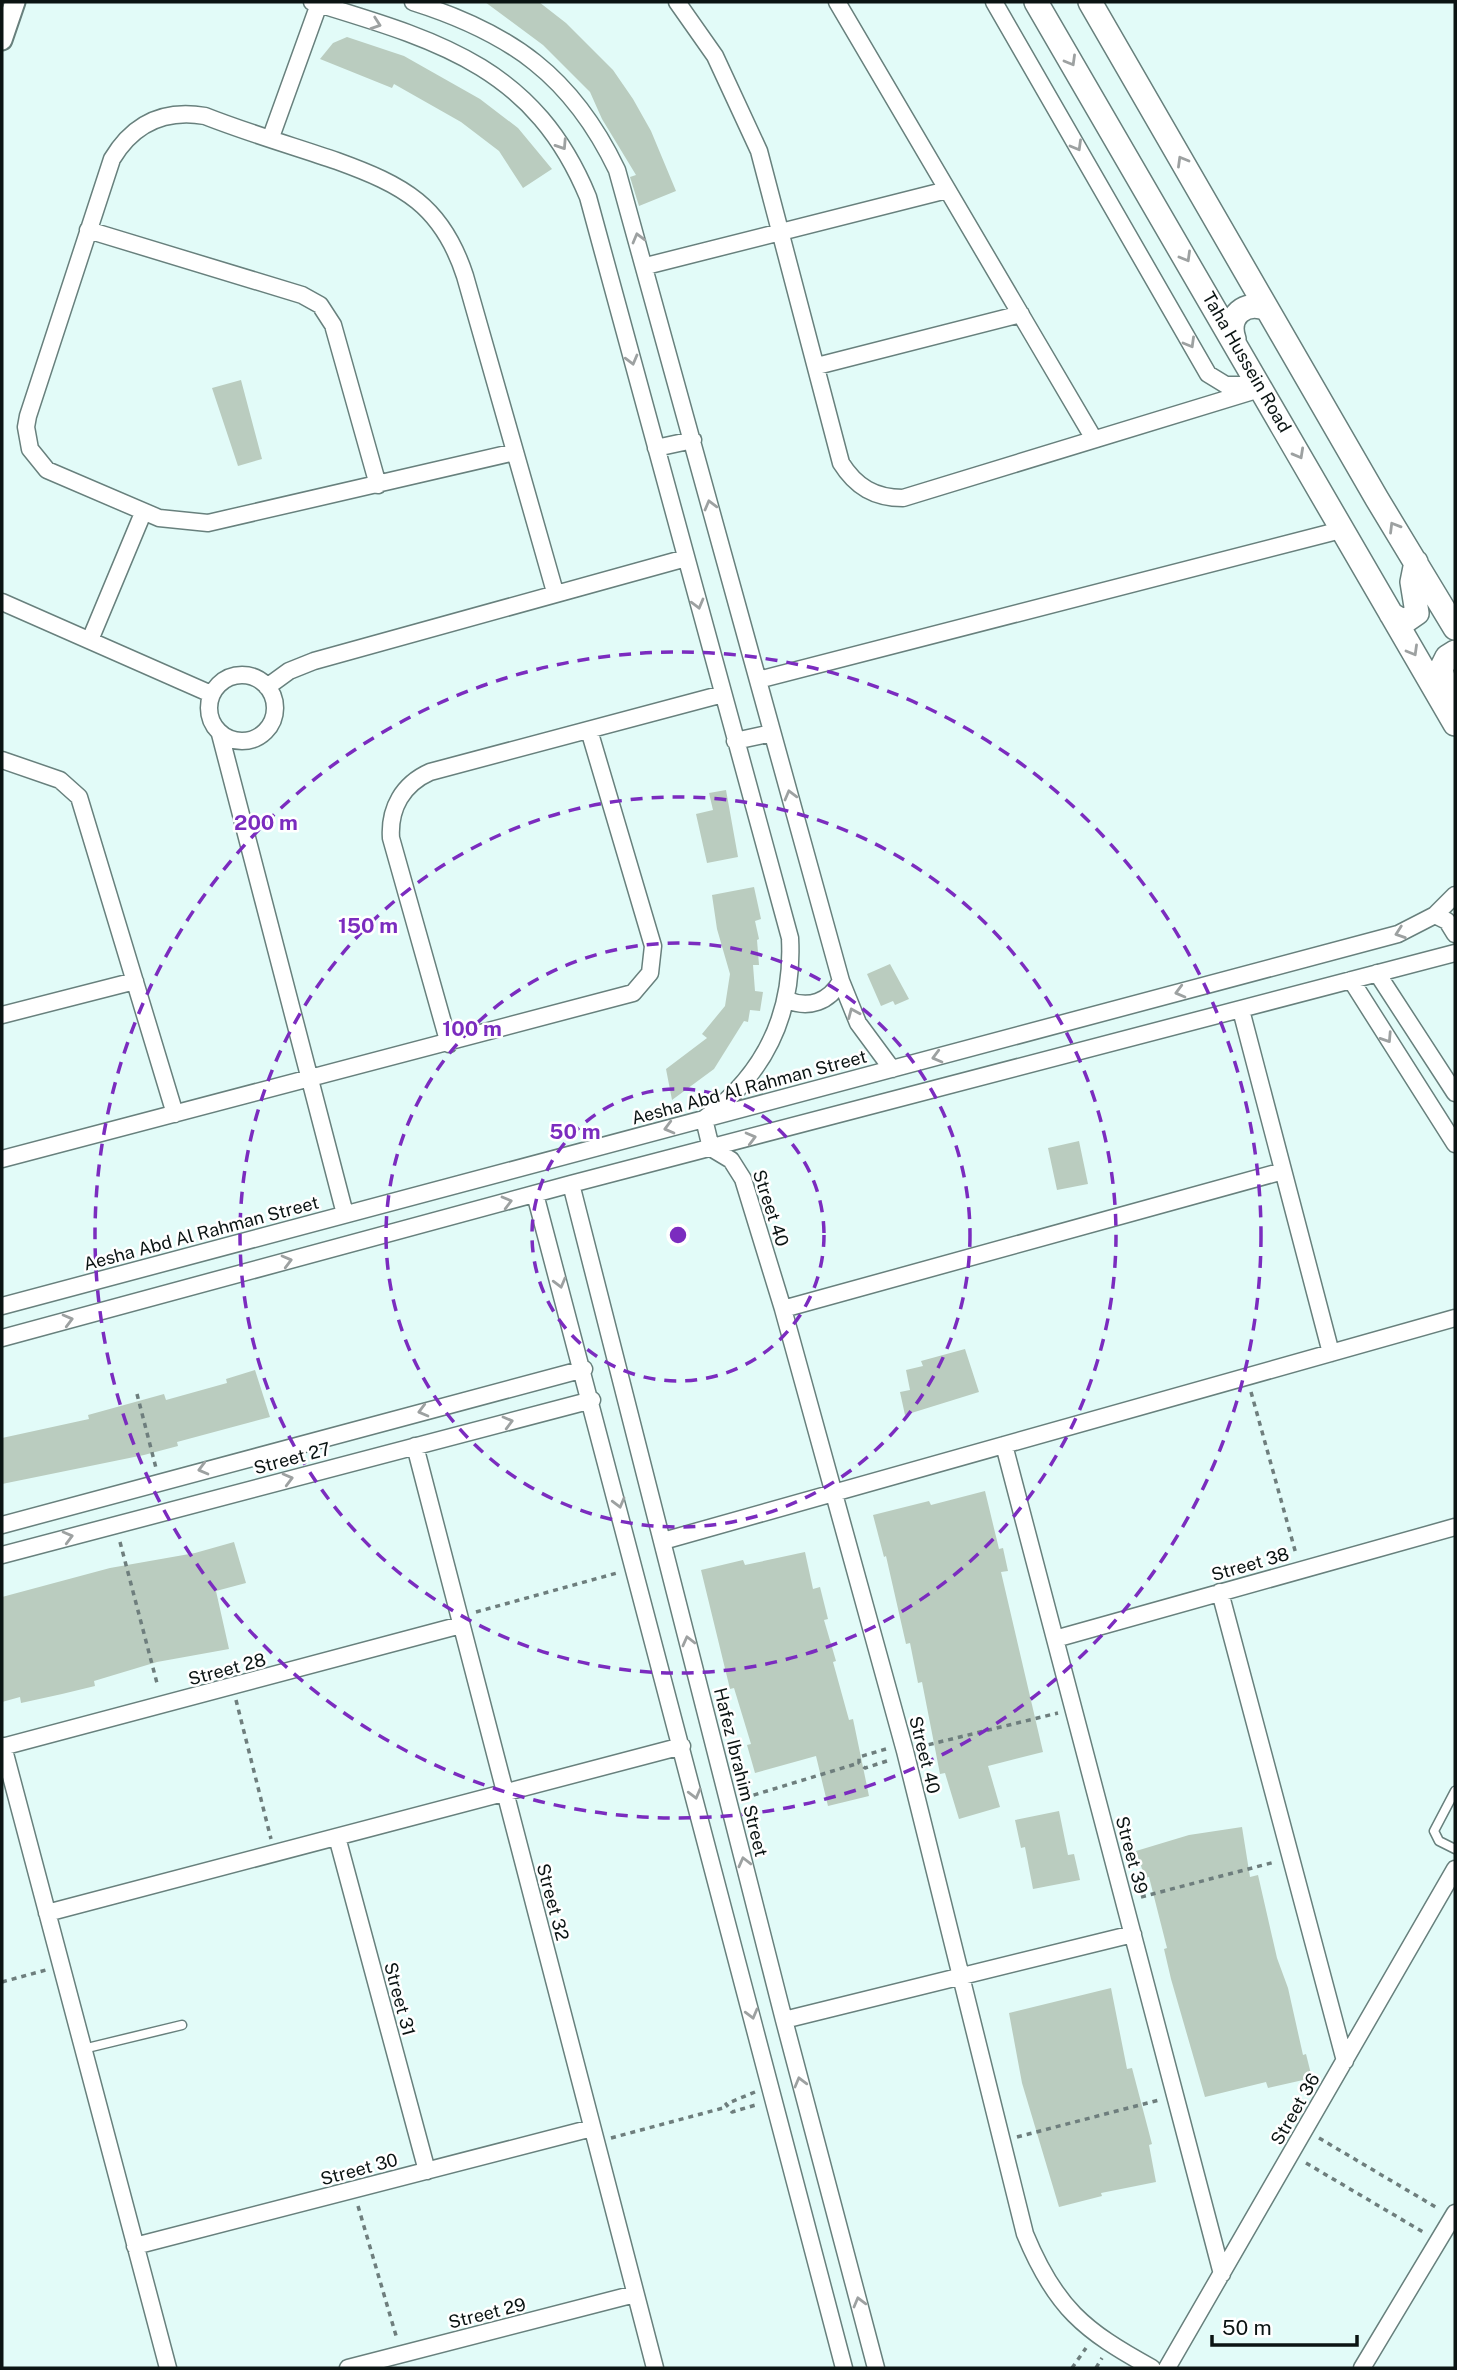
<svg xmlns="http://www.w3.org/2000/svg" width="1457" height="2370" font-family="'Public Sans',sans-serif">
<rect width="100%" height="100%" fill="#e2fbf8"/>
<path fill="#baccbf" d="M485 2H539L566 23 613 70 633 99 651 131 676 191 639 206 630 177 636 175 602 119 590 92 543 45Z
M347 37 404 56 480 99 518 128 552 169 523 188 499 151 461 122 394 84 392 88 320 59 333 43Z
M241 380 262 459 238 466 212 388Z
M726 790 738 857 707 863 696 814 713 810 709 793Z
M754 887 761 919 755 921 759 939 757 940 759 965H753L755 991 763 992 760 1011 750 1010 748 1022 744 1021 714 1069 672 1100 666 1069 707 1038 702 1034 725 1006 730 974 717 929 712 895Z
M890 964 909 999 895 1005 893 1001 881 1006 867 974Z
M1079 1141 1088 1184 1057 1190 1048 1148Z
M965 1349 979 1392 905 1415 900 1392 910 1390 906 1370 923 1366 921 1361Z
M255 1370 270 1417 177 1442 178 1446 144 1455 2 1484V1438L89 1419 88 1415 164 1394 166 1400 227 1383 226 1379Z
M985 1491 999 1549 1003 1548 1008 1571 1001 1572 1043 1752 988 1766 1000 1807 959 1819 945 1773 940 1774 922 1682 918 1683 910 1643 906 1644 886 1556 884 1557 873 1515 929 1501 931 1505Z
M234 1542 246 1583 216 1591 229 1649 157 1662 94 1681 95 1686 62 1694 21 1703 20 1697 2 1702V1597L110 1568 195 1553Z
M805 1552 813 1589 820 1587 828 1619 824 1620 836 1661 833 1662 849 1720 853 1719 869 1796 828 1806 816 1756 755 1773 747 1745 751 1744 734 1688 730 1689 701 1570 743 1560 745 1565Z
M1059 1811 1068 1855 1074 1854 1080 1880 1033 1889 1025 1847 1021 1848 1015 1820Z
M1242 1827 1250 1877 1258 1875 1277 1958 1288 1988 1303 2055 1306 2054 1312 2078 1268 2088 1266 2082 1205 2097 1171 1979 1164 1949 1167 1948 1149 1877 1145 1878 1136 1851 1189 1835Z
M1111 1988 1127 2069 1132 2068 1152 2144 1149 2145 1156 2182 1101 2193 1102 2196 1059 2207 1022 2083 1009 2013Z"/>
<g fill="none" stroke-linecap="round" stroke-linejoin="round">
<defs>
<path id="service" d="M1455 1791 1434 1831 1439 1841 1455 1849
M83 2049 182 2025"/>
<path id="minor" d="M312 2C436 40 534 66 588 197L790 938C794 1014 765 1074 704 1119L711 1148 731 1160 743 1179 783 1309 905 1751 1025 2234C1055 2307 1084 2331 1152 2368
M413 2C511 33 572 76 617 170L841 981 858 1023 892 1069
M677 2 715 56 759 151 841 463C856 487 875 498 903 498L1263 388
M837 2 1094 439
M994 2 1208 374 1226 385H1252
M271 137 319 4
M88 230 302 295 320 305 333 325 378 485
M646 266 947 190
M817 366 1021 314
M656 448 693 440
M515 452 208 523 159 518 47 470 30 449 26 427 28 416 112 159C133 124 164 109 205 116 248 133 293 146 337 161 403 185 442 205 465 276L555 592
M2 602 211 694
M90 640 143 513
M209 708a33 33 0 1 1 66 0a33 33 0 1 1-66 0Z
M758 680 1341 530
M267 687 289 671 314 661 686 558
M220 734 345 1214
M735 741 772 733
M2 760 60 780 79 797 175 1114
M1435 915 1447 921 1455 934
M1377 973 1455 1093
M1351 980 1455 1144
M787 1000C809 1009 829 1002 841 981
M1241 1010 1331 1353
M2 1015 135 981
M449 1044 391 838C389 808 403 784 430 772L723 694
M2 1159 633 993 650 973 653 946 589 730
M571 1184 784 2020 876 2368
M535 1194 844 2368
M2 1306 1398 934 1435 915 1455 895
M783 1309 1283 1171
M2 1338 571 1184 1455 953
M1004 1445 1222 2274
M415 1446 655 2368
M2 1525 584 1369
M663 1541 1455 1318
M2 1555 592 1400
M1220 1592 1345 2061
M1055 1639 1455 1527
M3 1746 168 2368
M2 1747 461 1625
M337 1837 427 2171
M47 1913 682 1746
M784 2020 1133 1934
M135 2246 592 2128
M348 2368 635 2294
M1167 2368 1455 1869
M1362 2368 1455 2213"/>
<path id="tertiary" d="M2 40 15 2"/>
<path id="secondary" d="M1036 2 1455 724
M1090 2 1377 499 1455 628
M1234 339C1226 316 1245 300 1267 309
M1391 614 1404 622 1417 613 1412 582 1416 562
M1448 697 1441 669 1447 657 1455 652"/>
</defs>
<use href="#service" stroke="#68807d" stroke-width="11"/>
<use href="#minor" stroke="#68807d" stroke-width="19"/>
<use href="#tertiary" stroke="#68807d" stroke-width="23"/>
<use href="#secondary" stroke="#68807d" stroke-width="26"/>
<path stroke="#6e7e7d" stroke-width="3.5" stroke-dasharray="5 5" stroke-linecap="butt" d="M1251 1392 1296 1554
M137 1394 156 1468
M120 1542 158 1687
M476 1612 617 1573
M236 1700 271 1839
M919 1747 1058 1713
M886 1749 859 1757V1763L865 1768 890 1760
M744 1798 859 1763
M1141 1897 1275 1862
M2 1982 46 1970
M755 2092 726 2104 732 2112 759 2104
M1017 2137 1159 2100
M611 2138 727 2107
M1319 2138 1439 2209
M1306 2163 1423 2232
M358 2206 397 2339
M1072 2368 1086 2348
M1096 2368 1102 2358"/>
<use href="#service" stroke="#fff" stroke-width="8"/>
<use href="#minor" stroke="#fff" stroke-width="16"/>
<use href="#tertiary" stroke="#fff" stroke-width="19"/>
<use href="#secondary" stroke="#fff" stroke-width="23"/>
</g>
<defs><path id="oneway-chevron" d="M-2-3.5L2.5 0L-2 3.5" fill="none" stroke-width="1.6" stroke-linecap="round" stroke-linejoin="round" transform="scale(1.75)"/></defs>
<g stroke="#9da1a1">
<use href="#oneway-chevron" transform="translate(376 24) rotate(19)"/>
<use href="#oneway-chevron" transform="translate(1071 61) rotate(60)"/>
<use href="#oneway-chevron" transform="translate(562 145) rotate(57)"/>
<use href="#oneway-chevron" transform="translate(1077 146) rotate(60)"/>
<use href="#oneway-chevron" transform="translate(1182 161) rotate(-120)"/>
<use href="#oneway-chevron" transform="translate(638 238) rotate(-105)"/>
<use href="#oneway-chevron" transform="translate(1186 257) rotate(60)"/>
<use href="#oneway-chevron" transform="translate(1190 343) rotate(60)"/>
<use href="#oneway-chevron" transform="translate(632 360) rotate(75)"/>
<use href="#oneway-chevron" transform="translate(1299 454) rotate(61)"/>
<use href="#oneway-chevron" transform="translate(710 505) rotate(-105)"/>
<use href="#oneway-chevron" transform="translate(1394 527) rotate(-121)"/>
<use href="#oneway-chevron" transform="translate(698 604) rotate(75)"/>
<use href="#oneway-chevron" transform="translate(1413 651) rotate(60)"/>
<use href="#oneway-chevron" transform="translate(790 795) rotate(-105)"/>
<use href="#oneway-chevron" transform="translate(1400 933) rotate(161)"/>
<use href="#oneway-chevron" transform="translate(1180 992) rotate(165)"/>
<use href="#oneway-chevron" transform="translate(853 1013) rotate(-113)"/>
<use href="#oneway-chevron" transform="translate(1387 1038) rotate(57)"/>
<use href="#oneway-chevron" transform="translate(937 1057) rotate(165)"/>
<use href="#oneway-chevron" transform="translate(669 1128) rotate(165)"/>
<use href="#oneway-chevron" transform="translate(751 1138) rotate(-15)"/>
<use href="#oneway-chevron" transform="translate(507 1202) rotate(-15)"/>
<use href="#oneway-chevron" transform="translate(287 1261) rotate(-15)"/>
<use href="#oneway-chevron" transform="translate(560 1283) rotate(75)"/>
<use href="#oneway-chevron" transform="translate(68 1320) rotate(-15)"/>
<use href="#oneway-chevron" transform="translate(423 1411) rotate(165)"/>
<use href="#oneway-chevron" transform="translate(508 1422) rotate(-15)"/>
<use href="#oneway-chevron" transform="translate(203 1469) rotate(165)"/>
<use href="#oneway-chevron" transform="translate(288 1479) rotate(-15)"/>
<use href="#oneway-chevron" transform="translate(619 1503) rotate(75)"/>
<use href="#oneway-chevron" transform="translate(68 1537) rotate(-15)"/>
<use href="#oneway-chevron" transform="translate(688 1641) rotate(-104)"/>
<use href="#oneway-chevron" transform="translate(695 1794) rotate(75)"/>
<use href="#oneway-chevron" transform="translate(744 1862) rotate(-104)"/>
<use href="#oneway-chevron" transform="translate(752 2014) rotate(75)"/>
<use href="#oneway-chevron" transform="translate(800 2082) rotate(-105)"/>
<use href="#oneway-chevron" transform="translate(859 2302) rotate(-105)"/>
</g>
<g fill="none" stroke="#7b2cbf" stroke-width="3.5" stroke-dasharray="12 9">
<circle cx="678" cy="1235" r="146"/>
<circle cx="678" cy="1235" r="292"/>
<circle cx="678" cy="1235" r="438"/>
<circle cx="678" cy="1235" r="583"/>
</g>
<g text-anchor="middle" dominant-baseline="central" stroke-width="5" stroke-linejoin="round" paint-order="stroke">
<g font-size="18" fill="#0b1413" stroke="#fff">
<text transform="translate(1247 362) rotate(60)">Taha Hussein Road</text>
<text transform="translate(749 1087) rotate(-15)">Aesha Abd Al Rahman Street</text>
<text transform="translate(771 1208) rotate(72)">Street 40</text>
<text transform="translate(201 1233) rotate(-15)">Aesha Abd Al Rahman Street</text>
<text transform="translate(292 1458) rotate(-15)">Street 27</text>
<text transform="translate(1250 1564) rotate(-16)">Street 38</text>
<text transform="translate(227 1669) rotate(-15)">Street 28</text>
<text transform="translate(925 1755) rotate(76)">Street 40</text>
<text transform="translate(741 1772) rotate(76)">Hafez Ibrahim Street</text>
<text transform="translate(1132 1855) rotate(75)">Street 39</text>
<text transform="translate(553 1902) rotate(75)">Street 32</text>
<text transform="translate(400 1999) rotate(75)">Street 31</text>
<text transform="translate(1295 2109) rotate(-60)">Street 36</text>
<text transform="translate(359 2169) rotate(-15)">Street 30</text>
<text transform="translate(487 2313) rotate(-14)">Street 29</text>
</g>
</g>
<circle cx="678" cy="1235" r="10" fill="#7b2cbf" stroke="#fff" stroke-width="3.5"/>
<g font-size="21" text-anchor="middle" font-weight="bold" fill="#7b2cbf" stroke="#fff" stroke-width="5" stroke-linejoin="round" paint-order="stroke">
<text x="266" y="830">200 m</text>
<text x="368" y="933">150 m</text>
<text x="472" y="1036">100 m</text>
<text x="575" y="1139">50 m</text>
</g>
<rect width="1457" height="2370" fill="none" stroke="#0b1413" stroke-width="7"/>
<path d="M1212 2335v10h145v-10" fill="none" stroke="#0b1413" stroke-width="3.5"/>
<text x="1222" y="2335" font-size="21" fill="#0b1413" stroke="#ffffff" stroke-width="5" paint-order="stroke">50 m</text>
</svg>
